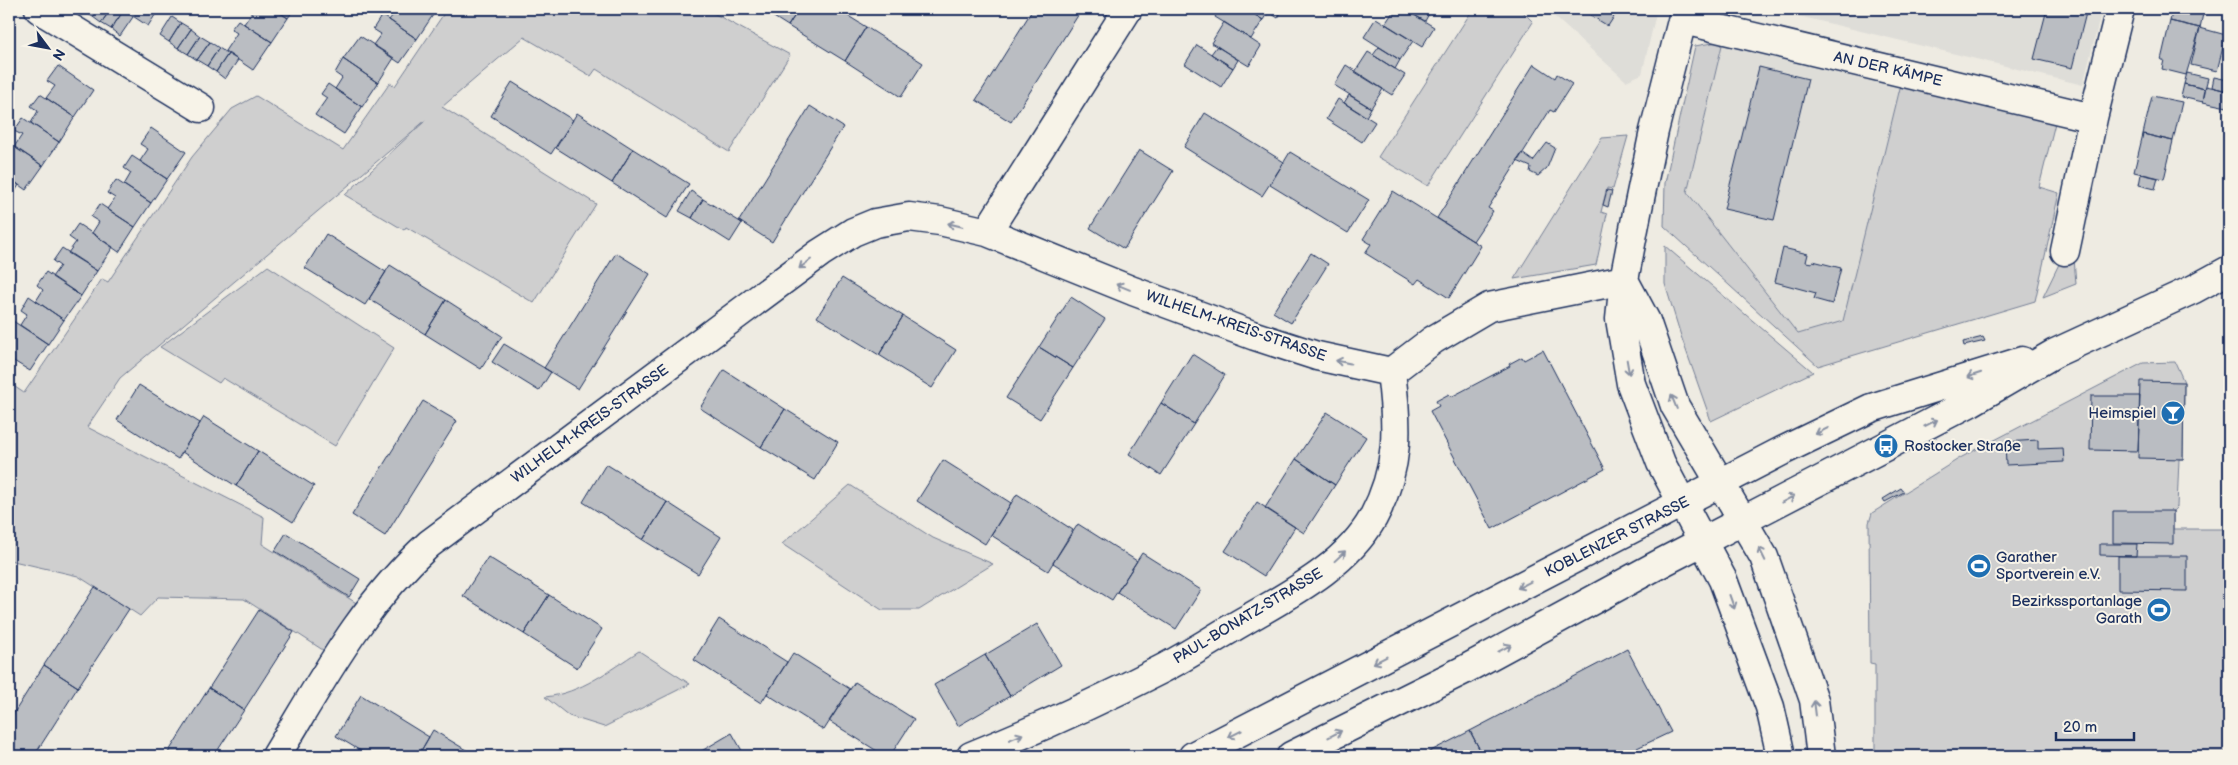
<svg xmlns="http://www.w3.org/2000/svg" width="2238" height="765" font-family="'Balsamiq Sans',sans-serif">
<rect width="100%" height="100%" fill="#eeebe2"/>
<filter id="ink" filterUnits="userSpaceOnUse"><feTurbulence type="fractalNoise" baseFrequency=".02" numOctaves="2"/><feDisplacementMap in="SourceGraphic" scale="10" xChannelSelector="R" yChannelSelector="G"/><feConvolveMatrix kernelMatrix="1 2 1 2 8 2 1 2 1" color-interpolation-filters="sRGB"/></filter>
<g filter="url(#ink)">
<path fill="#deddd8" d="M1546 9H1657L1642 74 1626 81Z
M1770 9H2102L2083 85Z
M1723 41 1901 84 1843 322 1798 334 1687 192Z"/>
<path fill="#cfcfcf" stroke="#757f96" d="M447 9H706L790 55 729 152 596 69 591 76 524 37 442 107 596 204 534 303 406 227 404 230 345 195 426 120 120 378 87 427 264 517 262 544 358 604 326 652 244 599 158 597 140 616 78 576 9 560V383L24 393 102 279 108 282 192 157 232 109 256 96 343 150 390 83 395 86Z
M1473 9H1520L1533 22 1428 186 1378 157Z
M1723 41 1687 192 1798 334 1843 321 1901 84 2055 123 2039 187 2059 193 2035 301 1818 366 1664 226 1665 183 1695 46Z
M1628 136 1613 189 1607 188 1601 212 1607 214 1596 265 1514 279 1602 138Z
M1665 246 1813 372 1711 421 1681 336 1665 284Z
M2074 258 2076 284 2043 297 2061 260Z
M268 266 394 348 335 446 223 378 219 383 160 347Z
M2175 362 2184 382 2183 459H2179L2177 507 2173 511V529H2229V756H1875V664L1870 663 1869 523 1872 513 1960 458 2143 363Z
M850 485 933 538 993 564 919 610H882L782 544Z
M639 651 690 684 604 727 569 716 545 697C581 693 608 671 639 651Z"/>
<path fill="#babdc2" stroke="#1b2f5e" d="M85 9H98L93 17 83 11Z
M98 9H111L101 23 93 17Z
M111 9 124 10 111 29 101 23Z
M122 9H159L148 26Z
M246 9H274L288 18 272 42 244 24 252 12Z
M274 9H294L288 18Z
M395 9H424L433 15 417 39 389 20 397 10Z
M424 9H437L433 15Z
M761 9H799L788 26Z
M799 9H837L866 27 845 61 788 26Z
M1033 9H1082L1011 122 976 100Z
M1219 9H1246L1263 20 1251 39 1215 17Z
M1246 9H1264L1268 12 1263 20Z
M1264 9H1283L1278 18Z
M1395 9H1404L1434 27 1422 47 1385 24Z
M1404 9H1425L1430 12 1425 21Z
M1590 9H1619L1608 26 1587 13Z
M2047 9H2087L2072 68 2034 59Z
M2173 9H2204L2200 28 2170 21Z
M124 10 133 17 120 36 111 29Z
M382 15 417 39 400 63 373 45 381 34 373 29Z
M172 17 181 23 169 42 160 36Z
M1376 18 1413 41 1400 60 1364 37Z
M238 20 272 42 253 70 225 51 237 33 231 29Z
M2170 21 2200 28 2186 75 2162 69 2164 60H2161Z
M1224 22 1261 46 1249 66 1211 43Z
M181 23 191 29 178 48 169 42Z
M866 27 923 63 901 97 845 61Z
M2200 28 2226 35 2217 71 2191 65Z
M191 29 200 36 188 54 178 48Z
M200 36 210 42 197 60 188 54Z
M360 36 394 58 378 83 343 59Z
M210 42 219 48 207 66 197 60Z
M1197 45 1233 68 1221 87 1185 64Z
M1217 46 1238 60 1233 68 1211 54Z
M1379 47 1400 60 1395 69 1373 55Z
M219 48 228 54 216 72 207 66Z
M1368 52 1405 75 1392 95 1355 72Z
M228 54 238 60 225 79 216 72Z
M343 59 378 83 362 107 335 89 342 78 335 73Z
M1534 64 1555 78 1557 74 1572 84 1554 112 1550 110 1488 208 1493 211 1473 241 1437 218Z
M1346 65 1383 89 1371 108 1334 85Z
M58 66 93 90 75 117 46 98 55 86 47 81Z
M1759 67 1808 79 1774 220 1724 209Z
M2187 73 2208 78 2205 89 2184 84Z
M2214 77 2228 80 2226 91 2212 87Z
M512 82 573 120 551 154 491 116Z
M328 84 362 107 344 134 315 115 327 98 321 94Z
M2184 84 2205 89 2203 102 2181 97Z
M2206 86 2229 91 2227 107 2203 102Z
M40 94 75 117 59 142 31 123 38 111 31 106Z
M1349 95 1371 108 1366 117 1344 103Z
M2152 96 2182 102 2173 141 2143 134Z
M1338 99 1375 122 1362 142 1326 119Z
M810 106 843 127 772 242 739 221Z
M577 113 633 149 612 183 556 148Z
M1205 113 1284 162 1262 196 1184 147Z
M23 118 59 142 43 166 14 147 22 135 14 131Z
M151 128 186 152 167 179 140 161 148 149 140 144Z
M2143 134 2173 141 2164 179 2134 172Z
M9 143 43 166 26 190 9 178Z
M1547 143 1555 148 1547 168 1538 176 1530 172 1531 167 1517 161 1522 153 1533 161Z
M633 149 689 184 667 218 612 183Z
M1139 150 1173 171 1124 249 1090 228Z
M1290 152 1369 200 1348 233 1270 185Z
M132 156 167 179 151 203 124 185 131 173 124 168Z
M2141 174 2158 178 2155 189 2139 185Z
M9 178 19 185 9 201Z
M116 180 151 203 135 227 107 209 115 198 107 193Z
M1607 190 1612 191 1608 207 1603 205Z
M691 191 703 199 692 218 679 211Z
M1393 191 1481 246 1449 298 1419 279 1415 284 1365 253 1371 244 1363 239Z
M703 199 742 223 730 242 692 218Z
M100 204 135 227 119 252 92 233 99 222 91 217Z
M78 224 113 247 97 271 68 253 76 242 69 237Z
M326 234 386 272 365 305 305 268Z
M62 248 97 271 81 296 52 277 60 266 53 261Z
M1783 248 1808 254 1806 262 1812 263 1813 261 1841 268 1832 304 1814 299 1816 293 1775 282Z
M616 253 650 274 578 389 544 368Z
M1311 253 1328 264 1291 323 1273 312Z
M390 265 446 300 425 334 369 299Z
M46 272 81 296 64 320 36 301 43 290 37 285Z
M842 278 903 316 879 355 817 317Z
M29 296 64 320 48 344 20 325 27 314 21 310Z
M1071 297 1105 319 1073 368 1039 347Z
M446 300 502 336 481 369 425 334Z
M903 316 956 350 932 388 879 355Z
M13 321 48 344 30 371 9 358V339L12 335 9 333V327Z
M1983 337 1985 341 1964 346 1963 342Z
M504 344 551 372 539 391 492 362Z
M1039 347 1073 368 1040 419 1006 398Z
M1543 350 1605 469 1492 529 1430 411 1439 406 1436 401 1449 394 1451 397 1510 366 1509 364 1522 357 1524 360Z
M1192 354 1225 375 1194 424 1161 403Z
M724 370 785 409 761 447 700 408Z
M2140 381 2184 382 2183 459 2138 458Z
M139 385 200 423 178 459 117 420Z
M2091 396H2140L2138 451 2090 450Z
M423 401 457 421 385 536 352 515Z
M1161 403 1194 424 1161 475 1129 454Z
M785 409 838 442 815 480 761 447Z
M1327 412 1366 437 1335 485 1296 459Z
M204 417 258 451 236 486 182 452Z
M2038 440V449L2063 448 2064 462 2006 465 2005 442Z
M258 451 314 486 293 522 236 486Z
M1296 459 1335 485 1304 533 1265 508Z
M943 460 1011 503 985 544 917 501Z
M606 464 667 502 643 540 583 502Z
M1901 488 1904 492 1885 502 1883 499Z
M1017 494 1073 530 1048 571 991 535Z
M667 502 721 537 698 574 643 540Z
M1257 502 1295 527 1264 576 1225 551Z
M2113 511H2173V544L2113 543Z
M1078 524 1137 561 1112 600 1053 563Z
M286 533 360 579 349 597 275 551Z
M2100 544H2137L2136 556 2100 555Z
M1142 553 1201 590 1176 629 1117 592Z
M2118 556H2187V591L2118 590Z
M488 557 549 595 524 634 463 596Z
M95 587 129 609 78 687 44 665Z
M549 595 602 629 577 668 524 634Z
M259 610 294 632 244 710 209 688Z
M719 619 787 662 761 703 694 660Z
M1037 624 1061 665 1010 696 985 655Z
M1627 649 1671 732 1620 756H1483L1470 731Z
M793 653 850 689 824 730 767 694Z
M985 655 1010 696 958 726 934 685Z
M44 665 78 687 34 756H16L9 751V721Z
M855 682 914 719 890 756H885L829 721Z
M209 688 244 710 214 756H166Z
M361 695 429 737 418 756H369L336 736Z
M433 730 476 756H418Z
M1470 731 1481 752 1472 756H1421Z
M732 733 745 756H693Z"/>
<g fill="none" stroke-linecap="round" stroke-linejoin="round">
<defs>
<path id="minor" d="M39 9 201 108
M1685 9 1654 131 1637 213 1624 280 1620 319 1631 384 1661 463 1723 580 1770 707 1781 756
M1683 20 2093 118
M987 232 1128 9
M2065 251 2093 118 2120 9
M1624 280 1646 321 1675 406 1764 557 1814 700 1821 756
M276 756C323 679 361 606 429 544L820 253 853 232 875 223 909 217 940 221 987 232 1133 291 1255 336 1317 356 1391 372 1433 340 1489 307 1624 280
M971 756C1035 730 1098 702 1160 670 1189 655 1216 637 1244 621 1290 594 1346 566 1373 518 1400 467 1398 427 1391 372"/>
<path id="major" d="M1193 756 1782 451 1871 408 2022 361
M1291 756 1462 671 1663 562 1971 402 2055 353 2194 289 2229 270"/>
</defs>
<use href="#minor" stroke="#1b2f5e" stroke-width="31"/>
<use href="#major" stroke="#1b2f5e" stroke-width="31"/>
<use href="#minor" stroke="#f7f3e8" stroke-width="28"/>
<use href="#major" stroke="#f7f3e8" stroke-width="28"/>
</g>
<defs><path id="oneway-shaft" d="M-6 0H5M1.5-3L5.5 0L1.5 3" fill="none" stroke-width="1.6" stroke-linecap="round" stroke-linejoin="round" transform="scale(1.25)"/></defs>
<g stroke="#8991a3">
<use href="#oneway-shaft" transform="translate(955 225) rotate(-167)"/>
<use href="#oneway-shaft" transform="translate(805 264) rotate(143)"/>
<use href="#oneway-shaft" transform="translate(1123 287) rotate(-158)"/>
<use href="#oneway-shaft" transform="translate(1343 362) rotate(-168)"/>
<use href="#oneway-shaft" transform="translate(1628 367) rotate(80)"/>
<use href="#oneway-shaft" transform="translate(1974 375) rotate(162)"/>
<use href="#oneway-shaft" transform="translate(1674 402) rotate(-112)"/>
<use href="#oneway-shaft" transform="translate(1931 423) rotate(-27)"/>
<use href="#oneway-shaft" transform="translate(1822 431) rotate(154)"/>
<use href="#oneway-shaft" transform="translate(1788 499) rotate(-28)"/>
<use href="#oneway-shaft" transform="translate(1762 554) rotate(-116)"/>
<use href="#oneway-shaft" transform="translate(1340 556) rotate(-43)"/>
<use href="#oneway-shaft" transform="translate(1524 585) rotate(153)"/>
<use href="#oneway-shaft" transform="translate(1732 602) rotate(70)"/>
<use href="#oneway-shaft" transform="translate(1505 648) rotate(-28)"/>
<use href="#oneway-shaft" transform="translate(1380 660) rotate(153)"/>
<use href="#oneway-shaft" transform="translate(1815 708) rotate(-97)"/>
<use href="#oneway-shaft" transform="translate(1235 734) rotate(153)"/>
<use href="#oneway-shaft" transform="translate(1335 734) rotate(-27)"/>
<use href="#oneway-shaft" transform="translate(1016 737) rotate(-23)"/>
</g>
</g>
<defs>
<symbol id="bar-disc" viewBox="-11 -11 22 22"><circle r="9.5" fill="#1f6fb2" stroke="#f7f3e8"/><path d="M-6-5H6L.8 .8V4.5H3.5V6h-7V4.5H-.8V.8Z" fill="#fff"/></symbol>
<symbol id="bus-disc" viewBox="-11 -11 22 22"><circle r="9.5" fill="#1f6fb2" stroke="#f7f3e8"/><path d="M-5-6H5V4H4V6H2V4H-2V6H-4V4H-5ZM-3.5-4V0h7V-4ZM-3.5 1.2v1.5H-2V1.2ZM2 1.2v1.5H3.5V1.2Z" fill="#fff"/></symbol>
<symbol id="stadium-disc" viewBox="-11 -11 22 22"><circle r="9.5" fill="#1f6fb2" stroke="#f7f3e8"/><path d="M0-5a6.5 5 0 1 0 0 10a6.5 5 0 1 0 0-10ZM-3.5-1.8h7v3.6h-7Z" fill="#fff"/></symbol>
</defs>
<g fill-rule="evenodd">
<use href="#bar-disc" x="2159" y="399" width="28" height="28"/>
<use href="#bus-disc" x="1872" y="432" width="28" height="28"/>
<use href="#stadium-disc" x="1965" y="552" width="28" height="28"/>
<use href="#stadium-disc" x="2145" y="596" width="28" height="28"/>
</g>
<g text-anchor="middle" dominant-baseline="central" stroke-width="4" stroke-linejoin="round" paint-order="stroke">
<g font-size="15" fill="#1b2f5e" stroke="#f7f3e8">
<text transform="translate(1888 69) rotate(13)">AN DER KÄMPE</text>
<text transform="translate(1236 326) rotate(19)">WILHELM-KREIS-STRASSE</text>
<text transform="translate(590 424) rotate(-36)">WILHELM-KREIS-STRASSE</text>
<text transform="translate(1617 537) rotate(-27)">KOBLENZER STRASSE</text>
<text transform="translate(1248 616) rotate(-31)">PAUL-BONATZ-STRASSE</text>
</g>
<g font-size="15" fill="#1b2f5e" stroke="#f7f3e8" text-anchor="end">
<text x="2156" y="413">Heimspiel</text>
<text x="1904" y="446" text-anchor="start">Rostocker Straße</text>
<text x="1996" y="557" text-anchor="start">Garather<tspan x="1996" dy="17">Sportverein e.V.</tspan></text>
<text x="2142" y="601">Bezirkssportanlage<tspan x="2142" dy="17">Garath</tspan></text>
</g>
</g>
<rect width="2238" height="765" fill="none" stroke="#f7f3e8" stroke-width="30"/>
<rect x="15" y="15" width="2208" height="735" fill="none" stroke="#1b2f5e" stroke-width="2" filter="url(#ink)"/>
<g transform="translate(48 48) rotate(122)" stroke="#f7f3e8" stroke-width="4" paint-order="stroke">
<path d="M0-4L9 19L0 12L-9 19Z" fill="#1b2f5e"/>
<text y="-8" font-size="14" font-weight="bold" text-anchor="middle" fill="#1b2f5e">N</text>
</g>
<path d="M2056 732v8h78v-8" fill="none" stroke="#1b2f5e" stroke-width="2.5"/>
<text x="2063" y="732" font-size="15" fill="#1b2f5e" stroke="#f7f3e8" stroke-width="4" paint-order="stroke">20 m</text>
</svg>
